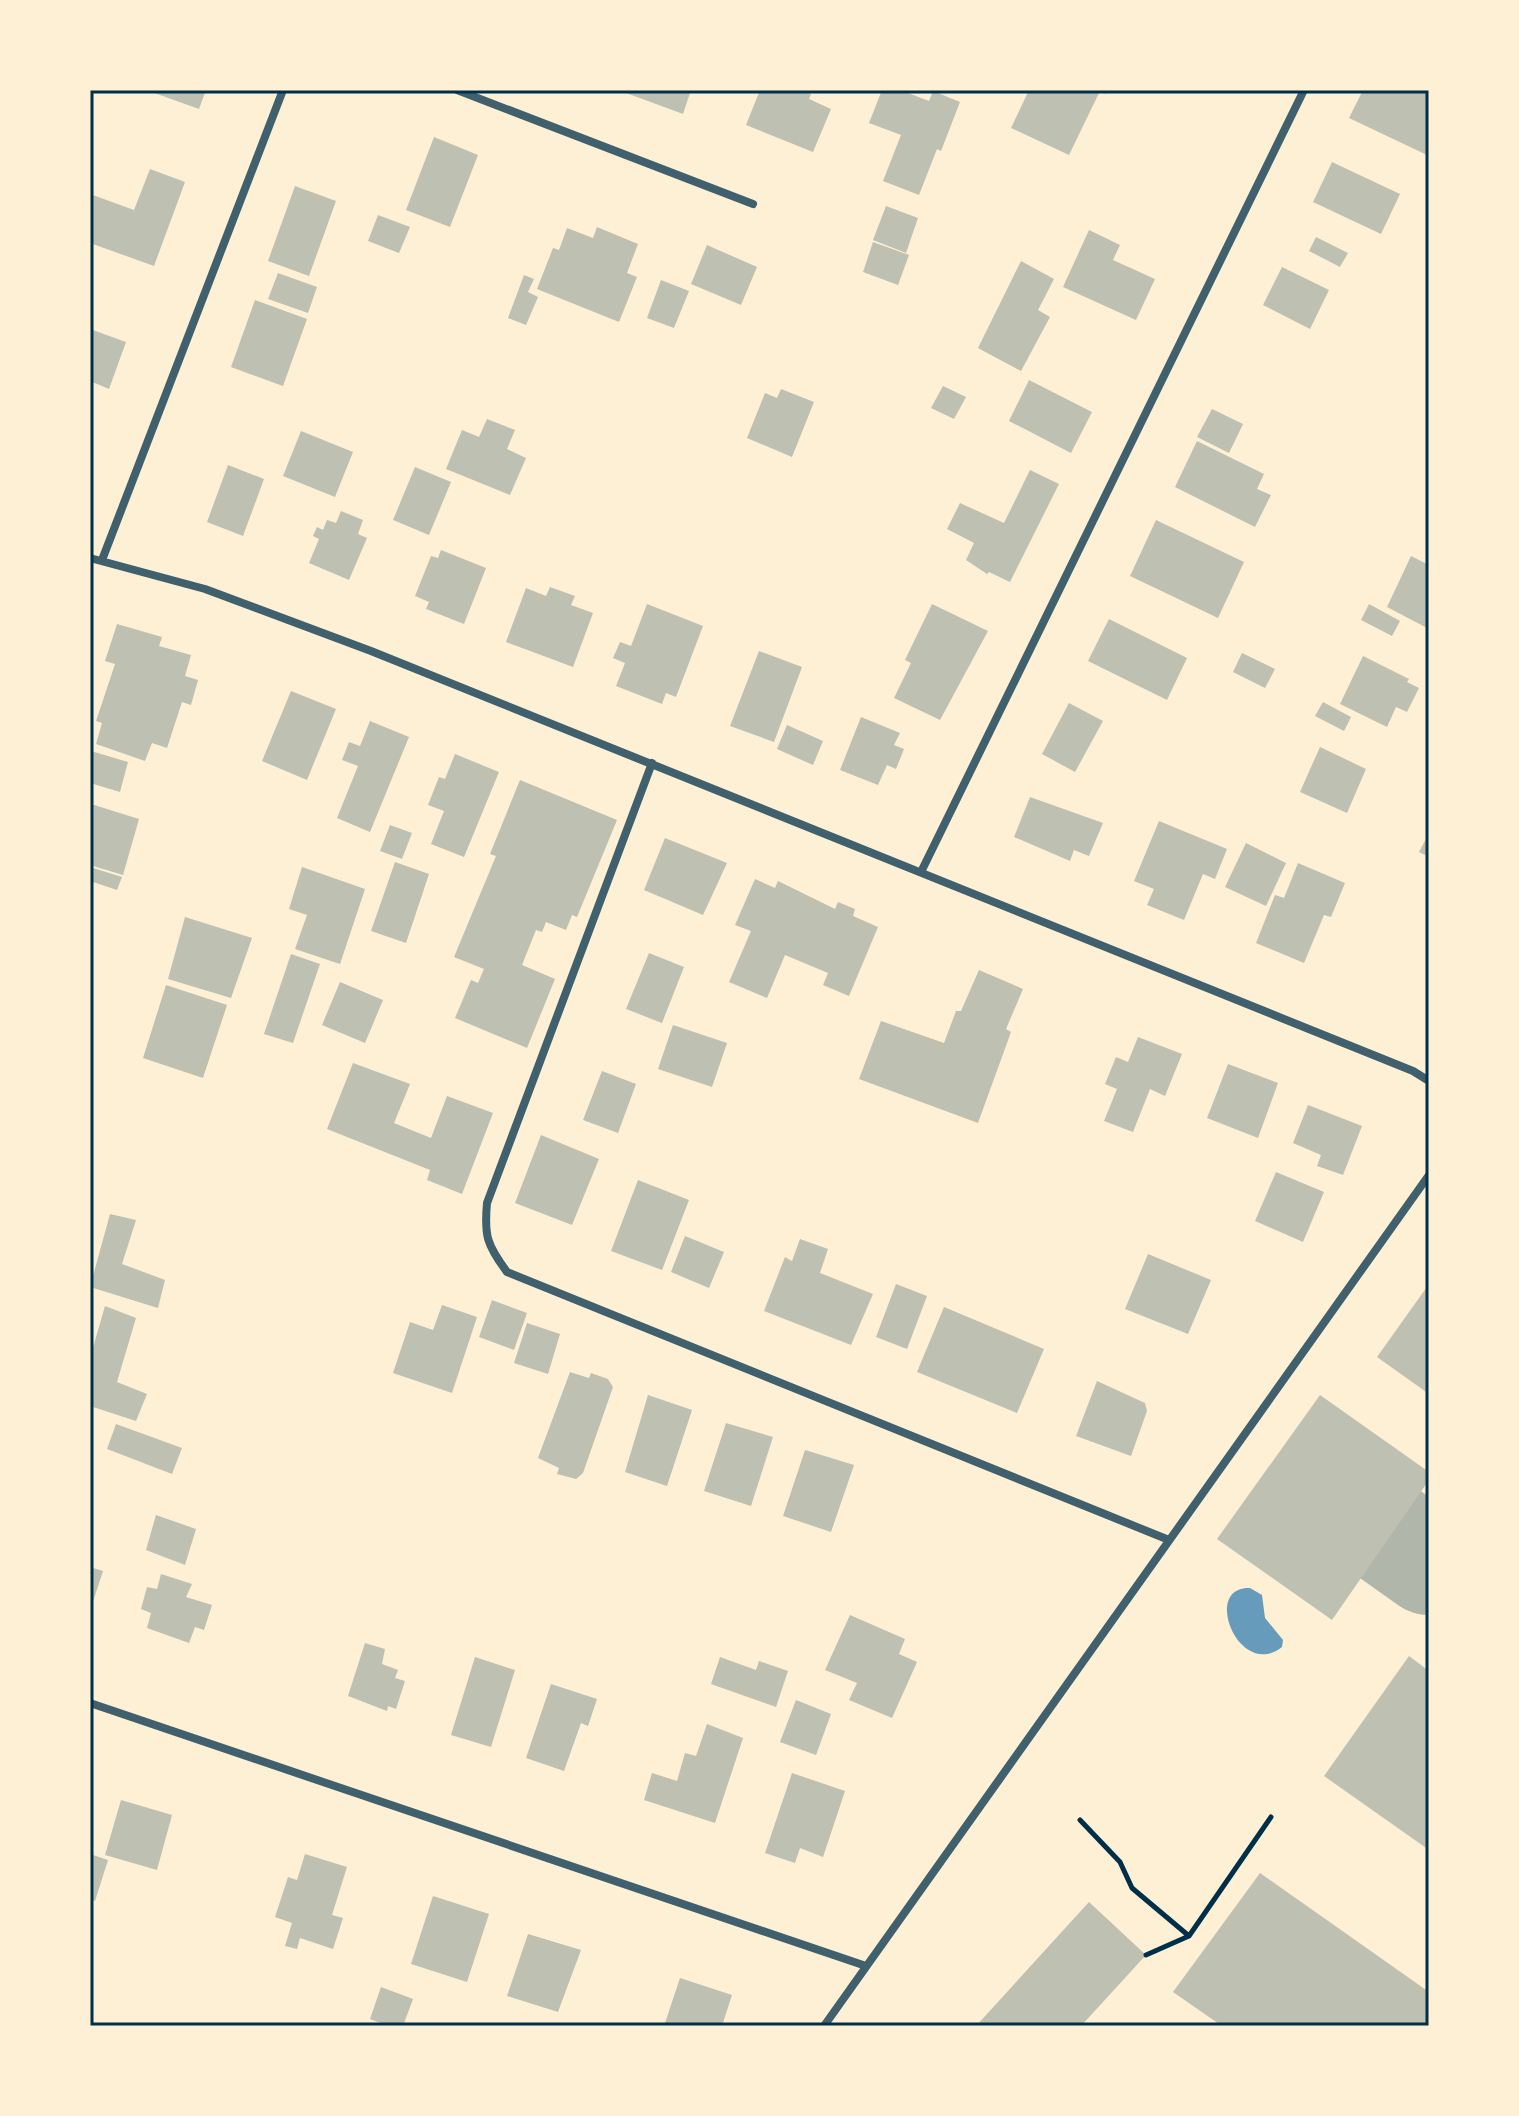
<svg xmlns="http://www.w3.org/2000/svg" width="1519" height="2116" font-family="'Roboto Condensed',sans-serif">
<rect width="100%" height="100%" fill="#fdf0d5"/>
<path fill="#669bbc" d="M1250 1588 1262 1595 1265 1618 1283 1640 1282 1647C1239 1681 1201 1586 1250 1588Z"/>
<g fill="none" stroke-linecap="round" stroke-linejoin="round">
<path stroke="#b1b6ab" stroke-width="106" d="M1391 1535 1429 1562"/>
</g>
<path fill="#bec0b2" d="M146 90H206L199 109Z
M618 90H691L683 114Z
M760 90H800L811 94 809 99 831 109 813 152 746 125Z
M882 90H900L929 101 933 91 960 102 941 151 937 149 919 195 883 181 901 135 869 123Z
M1029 90H1107L1106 94 1100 91 1069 155 1011 128Z
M1363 90H1429L1427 155 1349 118Z
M434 137 478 155 450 227 406 210Z
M1332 162 1400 194 1381 234 1313 202Z
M150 169 185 182 154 266 90 243V194L134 210Z
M295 186 336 201 309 276 268 261Z
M886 206 918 218 906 253 873 240Z
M378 215 410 227 399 253 368 241Z
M597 227 638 244 627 273 637 277 619 322 537 289 553 248 559 250 567 228 593 238Z
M1089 230 1120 245 1113 260 1155 279 1136 320 1063 287Z
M1316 237 1348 253 1340 267 1309 251Z
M873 242 909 255 898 285 863 272Z
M707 245 757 267 741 305 691 284Z
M1021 261 1054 279 1038 310 1050 317 1021 371 978 348Z
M1282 267 1329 290 1310 329 1263 305Z
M278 273 317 287 308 313 268 299Z
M524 275 534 279 528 292 538 297 526 325 508 318Z
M661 280 689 291 674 328 647 318Z
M255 300 307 319 283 386 231 367Z
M90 329 126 342 109 389 90 381Z
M1029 380 1092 412 1071 453 1009 421Z
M943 386 966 397 954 419 931 408Z
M781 389 814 402 792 457 747 438 765 393 777 398Z
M1212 409 1243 424 1229 453 1197 437Z
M487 419 515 430 507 449 526 458 510 495 446 469 462 430 479 437Z
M301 431 353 452 335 497 283 476Z
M1197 441 1264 474 1257 489 1271 495 1255 527 1175 487Z
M228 465 264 479 243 536 207 522Z
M415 467 451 482 429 535 393 520Z
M1030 470 1059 484 1010 582 989 572 987 574 966 560 974 543 947 529 960 503 1004 523Z
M341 511 363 520 358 534 367 538 349 580 309 563 319 539 313 536 317 527 323 530 327 520 336 523Z
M1156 520 1244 562 1218 618 1130 576Z
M441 550 486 568 464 624 426 609 429 602 415 596 431 556 438 558Z
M1411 556 1429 565V629L1387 607Z
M550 587 575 596 571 605 593 613 573 667 506 642 526 588 546 596Z
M647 604 703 626 676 697 666 693 662 704 616 686 625 663 613 658 620 642 631 646Z
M932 604 988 631 940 720 894 698 911 663 905 660Z
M1369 604 1400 621 1392 636 1361 620Z
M1109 619 1187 658 1167 700 1088 661Z
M117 624 162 637 159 646 191 655 185 676 198 680 191 705 182 702 167 748 152 743 145 761 96 744 102 723 96 721 115 664 105 661Z
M759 651 802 667 774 742 730 726Z
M1242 653 1275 669 1265 688 1233 672Z
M1363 656 1409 679 1407 682 1419 688 1407 712 1396 707 1387 727 1340 704Z
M291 691 336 709 307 780 262 761Z
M1323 702 1351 717 1344 731 1315 716Z
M1069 703 1103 721 1075 772 1042 754Z
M861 717 900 733 894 745 904 749 896 769 887 765 878 785 840 770Z
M370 721 409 737 370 832 337 818 358 766 342 760 349 742 360 746Z
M787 725 823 741 813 765 777 749Z
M1320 747 1366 769 1347 813 1300 792Z
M91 751 128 762 120 792 90 783Z
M455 754 499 772 464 857 431 844 444 811 428 805 439 777 445 779Z
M520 780 617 820 577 917 572 915 566 930 546 922 542 932 536 930 522 965 555 979 527 1048 455 1018 471 980 478 983 484 969 454 957 496 856 490 854Z
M1030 797 1103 823 1089 856 1074 850 1070 861 1014 837Z
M91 804 139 819 123 875 90 865Z
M1159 821 1227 849 1215 879 1203 874 1184 920 1147 905 1154 889 1134 881Z
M390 825 412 833 402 859 380 851Z
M1429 833V857L1419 852Z
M665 838 727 863 703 915 644 890Z
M1246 843 1286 863 1266 906 1225 887Z
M395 862 429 874 406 943 371 931Z
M1298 863 1345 883 1331 917 1324 915 1304 963 1256 943 1275 895 1284 898Z
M90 867 122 877 117 890 90 881Z
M302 867 365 889 340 964 295 949 307 915 289 909Z
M755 879 775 888 778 881 835 909 838 902 855 909 853 916 878 927 849 996 823 985 828 973 785 955 767 998 729 982 751 931 735 925Z
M185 917 252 938 231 998 168 979Z
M649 953 684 967 662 1023 626 1009Z
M291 954 320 964 293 1043 264 1034Z
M979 970 1023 989 1006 1029 1011 1032 978 1123 859 1079 881 1021 944 1043 956 1011H961Z
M340 982 383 1000 365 1043 322 1025Z
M166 985 227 1005 203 1078 143 1058Z
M673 1025 727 1043 712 1087 658 1069Z
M1138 1037 1182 1054 1165 1096 1150 1089 1133 1132 1104 1121 1117 1089 1105 1084 1116 1057 1128 1062Z
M353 1063 410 1084 394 1123 431 1138 447 1096 493 1113 462 1194 427 1180 430 1170 327 1129Z
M1228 1064 1278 1083 1258 1138 1207 1118Z
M602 1071 636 1084 618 1133 583 1120Z
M1308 1105 1362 1126 1343 1175 1317 1166 1321 1155 1293 1143Z
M541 1135 599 1159 572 1225 515 1203Z
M1276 1172 1324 1192 1303 1242 1255 1221Z
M638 1180 689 1200 662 1270 611 1251Z
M110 1214 136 1220 122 1264 165 1280 158 1308 90 1287Z
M685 1236 724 1252 709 1288 671 1272Z
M800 1239 828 1249 820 1273 873 1294 851 1345 764 1311 785 1257 792 1261Z
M1148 1254 1211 1280 1188 1334 1125 1309Z
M896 1284 927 1296 907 1349 876 1337Z
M1429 1284V1394L1377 1357Z
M492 1300 527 1313 514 1350 479 1337Z
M442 1305 477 1317 452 1393 393 1373 410 1322 433 1330Z
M105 1306 136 1318 117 1382 147 1394 136 1421 90 1406V1358Z
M944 1307 1044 1349 1017 1413 917 1372Z
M527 1323 560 1334 548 1374 514 1363Z
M570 1372 589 1378 591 1373 608 1379 613 1387 583 1473 576 1479 557 1474 559 1468 538 1458Z
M1097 1381 1145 1403 1147 1411 1131 1456 1076 1436Z
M648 1395 692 1410 667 1486 625 1472Z
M1320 1395 1429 1472V1480L1332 1620 1217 1539Z
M726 1423 773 1437 751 1506 704 1491Z
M116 1424 182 1448 172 1474 107 1449Z
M805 1450 854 1465 831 1532 783 1516Z
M156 1515 196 1529 185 1565 146 1550Z
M90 1567 103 1571 91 1608H90Z
M161 1574 192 1584 186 1597 212 1605 204 1630 195 1627 189 1643 147 1628 151 1613 141 1609 147 1587 157 1589Z
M850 1615 905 1639 899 1654 917 1662 892 1718 849 1700 857 1683 825 1670Z
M365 1643 385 1649 382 1664 398 1670 395 1678 405 1681 396 1709 388 1706 387 1711 348 1696Z
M1409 1656 1429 1671V1850L1324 1776Z
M475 1657 515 1670 491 1747 451 1735Z
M720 1657 756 1670 759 1661 788 1671 776 1707 711 1684Z
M551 1684 597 1699 588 1726 581 1723 564 1771 526 1758Z
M796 1700 831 1714 816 1755 780 1742Z
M707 1724 743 1738 715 1823 644 1800 652 1773 677 1781 685 1753 696 1756Z
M792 1773 845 1791 823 1857 800 1848 795 1863 765 1853Z
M121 1800 172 1815 157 1870 105 1855Z
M90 1854 108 1860 95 1901 90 1899Z
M305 1854 347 1867 332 1915 343 1918 333 1949 300 1938 297 1949 285 1946 292 1923 275 1917 288 1877 297 1880Z
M1260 1873 1429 1992V2026H1222L1173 1992Z
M433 1896 489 1914 467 1982 411 1964Z
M1089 1902 1146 1955 1081 2026H976Z
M528 1934 581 1950 558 2012 507 1996Z
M680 1978 732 1995 722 2026H664Z
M381 1987 413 1999 403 2026H388L370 2019Z"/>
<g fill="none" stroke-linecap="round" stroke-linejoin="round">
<path stroke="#003049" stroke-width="5" d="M1080 1820 1120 1862 1132 1888 1189 1936
M1146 1955 1189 1936 1271 1817"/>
<path stroke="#3f606c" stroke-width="8" d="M457 90 753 204
M90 558 205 589 371 651 1413 1071 1429 1081
M102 560 283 90
M652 763 487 1203C484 1236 487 1245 507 1272L1169 1540
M922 870 1304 90
M90 1703 866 1966
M824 2026 1429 1175"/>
</g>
<rect width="1519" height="2116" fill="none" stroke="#fdf0d5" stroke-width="184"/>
<rect x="92" y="92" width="1335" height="1932" fill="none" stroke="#003049" stroke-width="3"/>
</svg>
